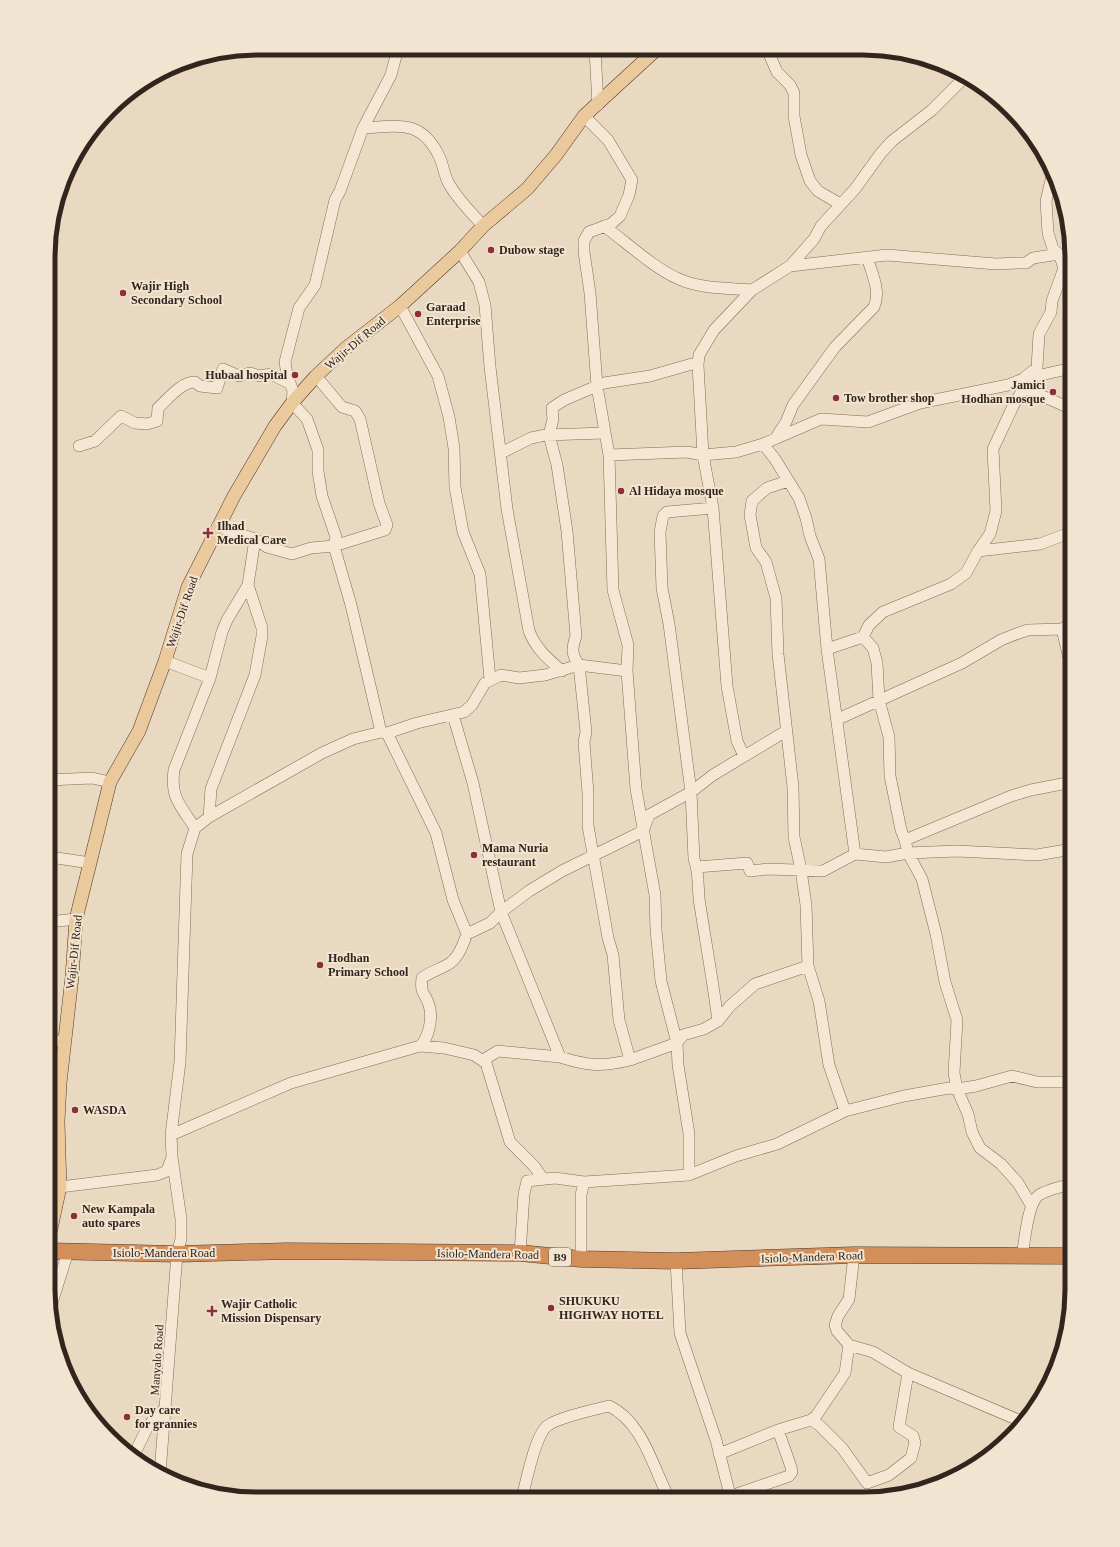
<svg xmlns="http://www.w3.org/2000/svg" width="1120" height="1547" font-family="Georgia,serif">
<rect width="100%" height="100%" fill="#e9d9c1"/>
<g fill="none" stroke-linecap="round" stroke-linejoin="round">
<defs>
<path id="minor" d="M595 49 598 105
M767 49 777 72 790 85 794 93V116L801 155 810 181 818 191 840 204
M584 116 608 140 632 180 629 195 620 216 611 224 589 232 584 241V252L590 293 597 386 609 455 613 590 628 645 627 671 636 789 655 895 656 930 661 981 677 1043 678 1065 689 1134V1175
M363 128C398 126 421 119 439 156 443 164 444 174 448 182 456 198 471 212 483 226
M604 226C626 242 655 269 679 279 701 289 728 288 752 290
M460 251 479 282 485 305 490 367 507 509 529 631C536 649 548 659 562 671
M790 266 887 255 996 264 1017 263H1026L1033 258 1059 254
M400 306 438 376 449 417 454 448 455 487 463 532 480 574 490 679
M698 365 703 455 713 508 727 686 737 741 744 756
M1025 377 1037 368 1039 334 1051 312 1052 301 1064 268 1059 254 1053 249 1048 233 1046 201 1053 172
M1024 388 1072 409
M775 439 786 422 793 405 835 347 874 307C881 291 872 274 867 257
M763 444 775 459 799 498 806 518 810 536 819 559 827 649 855 854
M79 446 95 441 121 416 135 423 147 424 157 421 158 408C168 399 181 382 195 382L200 386 217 388 223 369 239 376 250 373 260 376 271 374 289 383
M501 453 531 438 546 435 604 433
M609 455 687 452 703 455 736 452 763 444 821 419 868 422 920 403 1008 385 1023 379 1072 368
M788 481 767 488 752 501 750 515 756 548 766 562 776 598 778 654 793 787 794 837 801 870 806 905 808 966 755 984 730 1006 718 1021 704 1029 683 1035 677 1043 630 1060 619 1020 613 955 608 938 588 826V793L584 742 586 732 579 665C571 654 572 648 576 636L567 531 557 465 549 435 553 419 552 408 564 400 604 383 650 376 692 364 698 365 699 355 714 330 752 290 790 266 814 239 821 226 855 189 881 153 892 141 932 110 965 77
M713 508 667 512 663 516 660 532 662 588 669 624 691 792 694 859C700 873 697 890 700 905 706 944 713 982 718 1021
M217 527 255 539 267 547 292 554 311 548 334 546 385 530 387 525 379 503 360 419 355 411 342 407 316 376
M978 551 1040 544 1072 532
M1062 629 1072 671
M863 637 869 625 883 612 951 584 966 573 978 551 990 534 996 511 993 449 1014 404 1024 388 1023 379
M827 649 863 637 873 648 877 663 879 700 889 737 890 776 901 830 905 840
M165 661 210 678
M838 719 962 663 1001 640 1016 634 1028 630 1062 629 1072 623
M381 732 351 605 334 546 336 537 322 496 318 471V450L307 419 292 403 293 391 287 375 285 362 299 308 315 285 335 200 340 191 363 128 391 75 398 48
M387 733 436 833 453 900 467 934
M49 780 92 778 110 782
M209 817 211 789 255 675 262 636V628L248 585 255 539
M195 828C181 806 170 798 174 770L210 678 222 632 227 620 248 585
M49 860 57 858 90 863
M697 867 747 863 750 871 768 869 823 871 855 854 886 857 908 853 905 840 1011 796 1031 790 1072 782
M49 922 76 919
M808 966 819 1001 829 1065 845 1111
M48 1041H65
M420 1046 444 1048 474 1055 486 1063 510 1142 534 1166 543 1179
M483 1060 498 1051 560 1057
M630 1060C602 1067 588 1066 560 1057L501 912 529 891 562 871 643 831 649 815 691 792 713 775 786 731
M48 1083H60
M48 1123 58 1122
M171 1135 291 1083 420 1046C429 1038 433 1017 429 1005 425 992 420 995 422 978 430 972 438 970 447 965 458 960 463 944 467 934L490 923 501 912 473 783 453 715
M584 1182 689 1175 736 1156 777 1144 845 1111 904 1096 949 1088 957 1089 976 1086 1012 1076 1037 1082H1072
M60 1187 157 1175 167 1171 172 1157
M1031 1205 1018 1183 1001 1164 980 1148 972 1132 968 1114 957 1089 954 1073 957 1020 945 982 936 934 922 879 908 853 957 851 1037 855 1072 849
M520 1253 524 1194 527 1181 555 1178 584 1182 581 1195V1259
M854 1255 849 1299 838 1316 835 1325 837 1331 849 1345 873 1352 908 1373 1023 1422
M1022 1256C1025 1242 1027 1203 1039 1195 1048 1189 1061 1187 1072 1184
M676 1261 680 1333 716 1440 731 1499
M50 1309 68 1252
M811 1420 819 1425 842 1448 867 1483 889 1475 911 1458 915 1443 913 1436 899 1427 908 1373
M719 1454 778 1430 811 1420 816 1416 845 1373 849 1345
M133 1457 148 1426 166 1407
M160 1473 177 1254 181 1239V1219L172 1157 171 1135 180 1062 187 854 195 828 209 817 322 753 353 739 381 732 387 733 417 723 464 712 472 705 485 683 501 675 519 678 545 675 579 665 627 671
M731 1496 789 1476 792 1472 791 1467 778 1430
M522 1498C526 1482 535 1436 547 1426 559 1417 593 1410 609 1406 643 1422 653 1468 669 1498"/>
<path id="major" d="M48 1242 60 1187 58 1122 60 1083 72 977 76 919 90 863 110 782 139 731 165 661 188 587 234 496 275 426 292 403 316 376 346 348 400 306 460 251 483 226 527 189 556 155 584 116 657 49"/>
<path id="highway" d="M48 1251 177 1254 287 1251 520 1253 581 1259 676 1261 854 1255 1072 1256"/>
</defs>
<use href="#minor" stroke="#816b5b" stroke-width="12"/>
<use href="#major" stroke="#4f3a2f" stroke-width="14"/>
<use href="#highway" stroke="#4f3a2f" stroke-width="17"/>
<use href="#minor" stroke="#f5e7d4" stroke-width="11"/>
<use href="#major" stroke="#eac99c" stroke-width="13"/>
<use href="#highway" stroke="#d28f59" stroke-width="16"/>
</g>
<g fill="#8a303b" stroke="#f1e4d0" stroke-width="1.5">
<circle cx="491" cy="250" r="4"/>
<circle cx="123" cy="293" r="4"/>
<circle cx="418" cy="314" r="4"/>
<circle cx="295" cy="375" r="4"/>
<circle cx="1053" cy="392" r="4"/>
<circle cx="836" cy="398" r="4"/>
<circle cx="621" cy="491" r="4"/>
<path d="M206 527h4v4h4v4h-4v4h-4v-4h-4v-4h4z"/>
<circle cx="474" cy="855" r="4"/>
<circle cx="320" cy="965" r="4"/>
<circle cx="75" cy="1110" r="4"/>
<circle cx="74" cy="1216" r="4"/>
<circle cx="551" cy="1308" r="4"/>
<path d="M210 1305h4v4h4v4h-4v4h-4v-4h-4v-4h4z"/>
<circle cx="127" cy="1417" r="4"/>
</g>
<g text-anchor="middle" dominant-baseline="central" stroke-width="4" stroke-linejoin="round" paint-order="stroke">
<rect fill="#f1e4d0" stroke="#6b5e53" stroke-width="1" x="549" y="1248" width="22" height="18" rx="3"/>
<g font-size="11" font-weight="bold" fill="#32251d">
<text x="560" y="1257">B9</text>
</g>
<g font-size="12" font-weight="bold" fill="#32251d" stroke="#f1e4d0" text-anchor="start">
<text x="499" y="250">Dubow stage</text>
<text x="131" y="286">Wajir High<tspan x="131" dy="14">Secondary School</tspan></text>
<text x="426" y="307">Garaad<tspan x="426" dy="14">Enterprise</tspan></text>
<text x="287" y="375" text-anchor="end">Hubaal hospital</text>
<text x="1045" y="385" text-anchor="end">Jamici<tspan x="1045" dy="14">Hodhan mosque</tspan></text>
<text x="844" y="398">Tow brother shop</text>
<text x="629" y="491">Al Hidaya mosque</text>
<text x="217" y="526">Ilhad<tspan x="217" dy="14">Medical Care</tspan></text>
<text x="482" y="848">Mama Nuria<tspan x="482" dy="14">restaurant</tspan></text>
<text x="328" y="958">Hodhan<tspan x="328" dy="14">Primary School</tspan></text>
<text x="83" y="1110">WASDA</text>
<text x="82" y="1209">New Kampala<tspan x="82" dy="14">auto spares</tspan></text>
<text x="559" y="1301">SHUKUKU<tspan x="559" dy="14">HIGHWAY HOTEL</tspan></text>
<text x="221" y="1304">Wajir Catholic<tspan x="221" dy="14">Mission Dispensary</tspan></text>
<text x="135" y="1410">Day care<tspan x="135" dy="14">for grannies</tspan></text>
</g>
<g font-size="12" fill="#32251d" stroke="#f1e4d0">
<text transform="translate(355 343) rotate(-40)">Wajir-Dif Road</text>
<text transform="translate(182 612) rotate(-71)">Wajir-Dif Road</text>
<text transform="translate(74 952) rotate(-84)">Wajir-Dif Road</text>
<text x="164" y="1253">Isiolo-Mandera Road</text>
<text transform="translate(488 1254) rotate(1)">Isiolo-Mandera Road</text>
<text transform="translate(812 1257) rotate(-2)">Isiolo-Mandera Road</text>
<text transform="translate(157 1360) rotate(-86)">Manyalo Road</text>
</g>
</g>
<path d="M0 0H1120V1547H0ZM257 55H863A202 202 0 0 1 1065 257V1290A202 202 0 0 1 863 1492H257A202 202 0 0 1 55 1290V257A202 202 0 0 1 257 55Z" fill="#f1e4d0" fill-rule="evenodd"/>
<path fill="none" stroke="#32251d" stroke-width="5" d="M257 55H863A202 202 0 0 1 1065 257V1290A202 202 0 0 1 863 1492H257A202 202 0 0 1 55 1290V257A202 202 0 0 1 257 55Z"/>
</svg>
